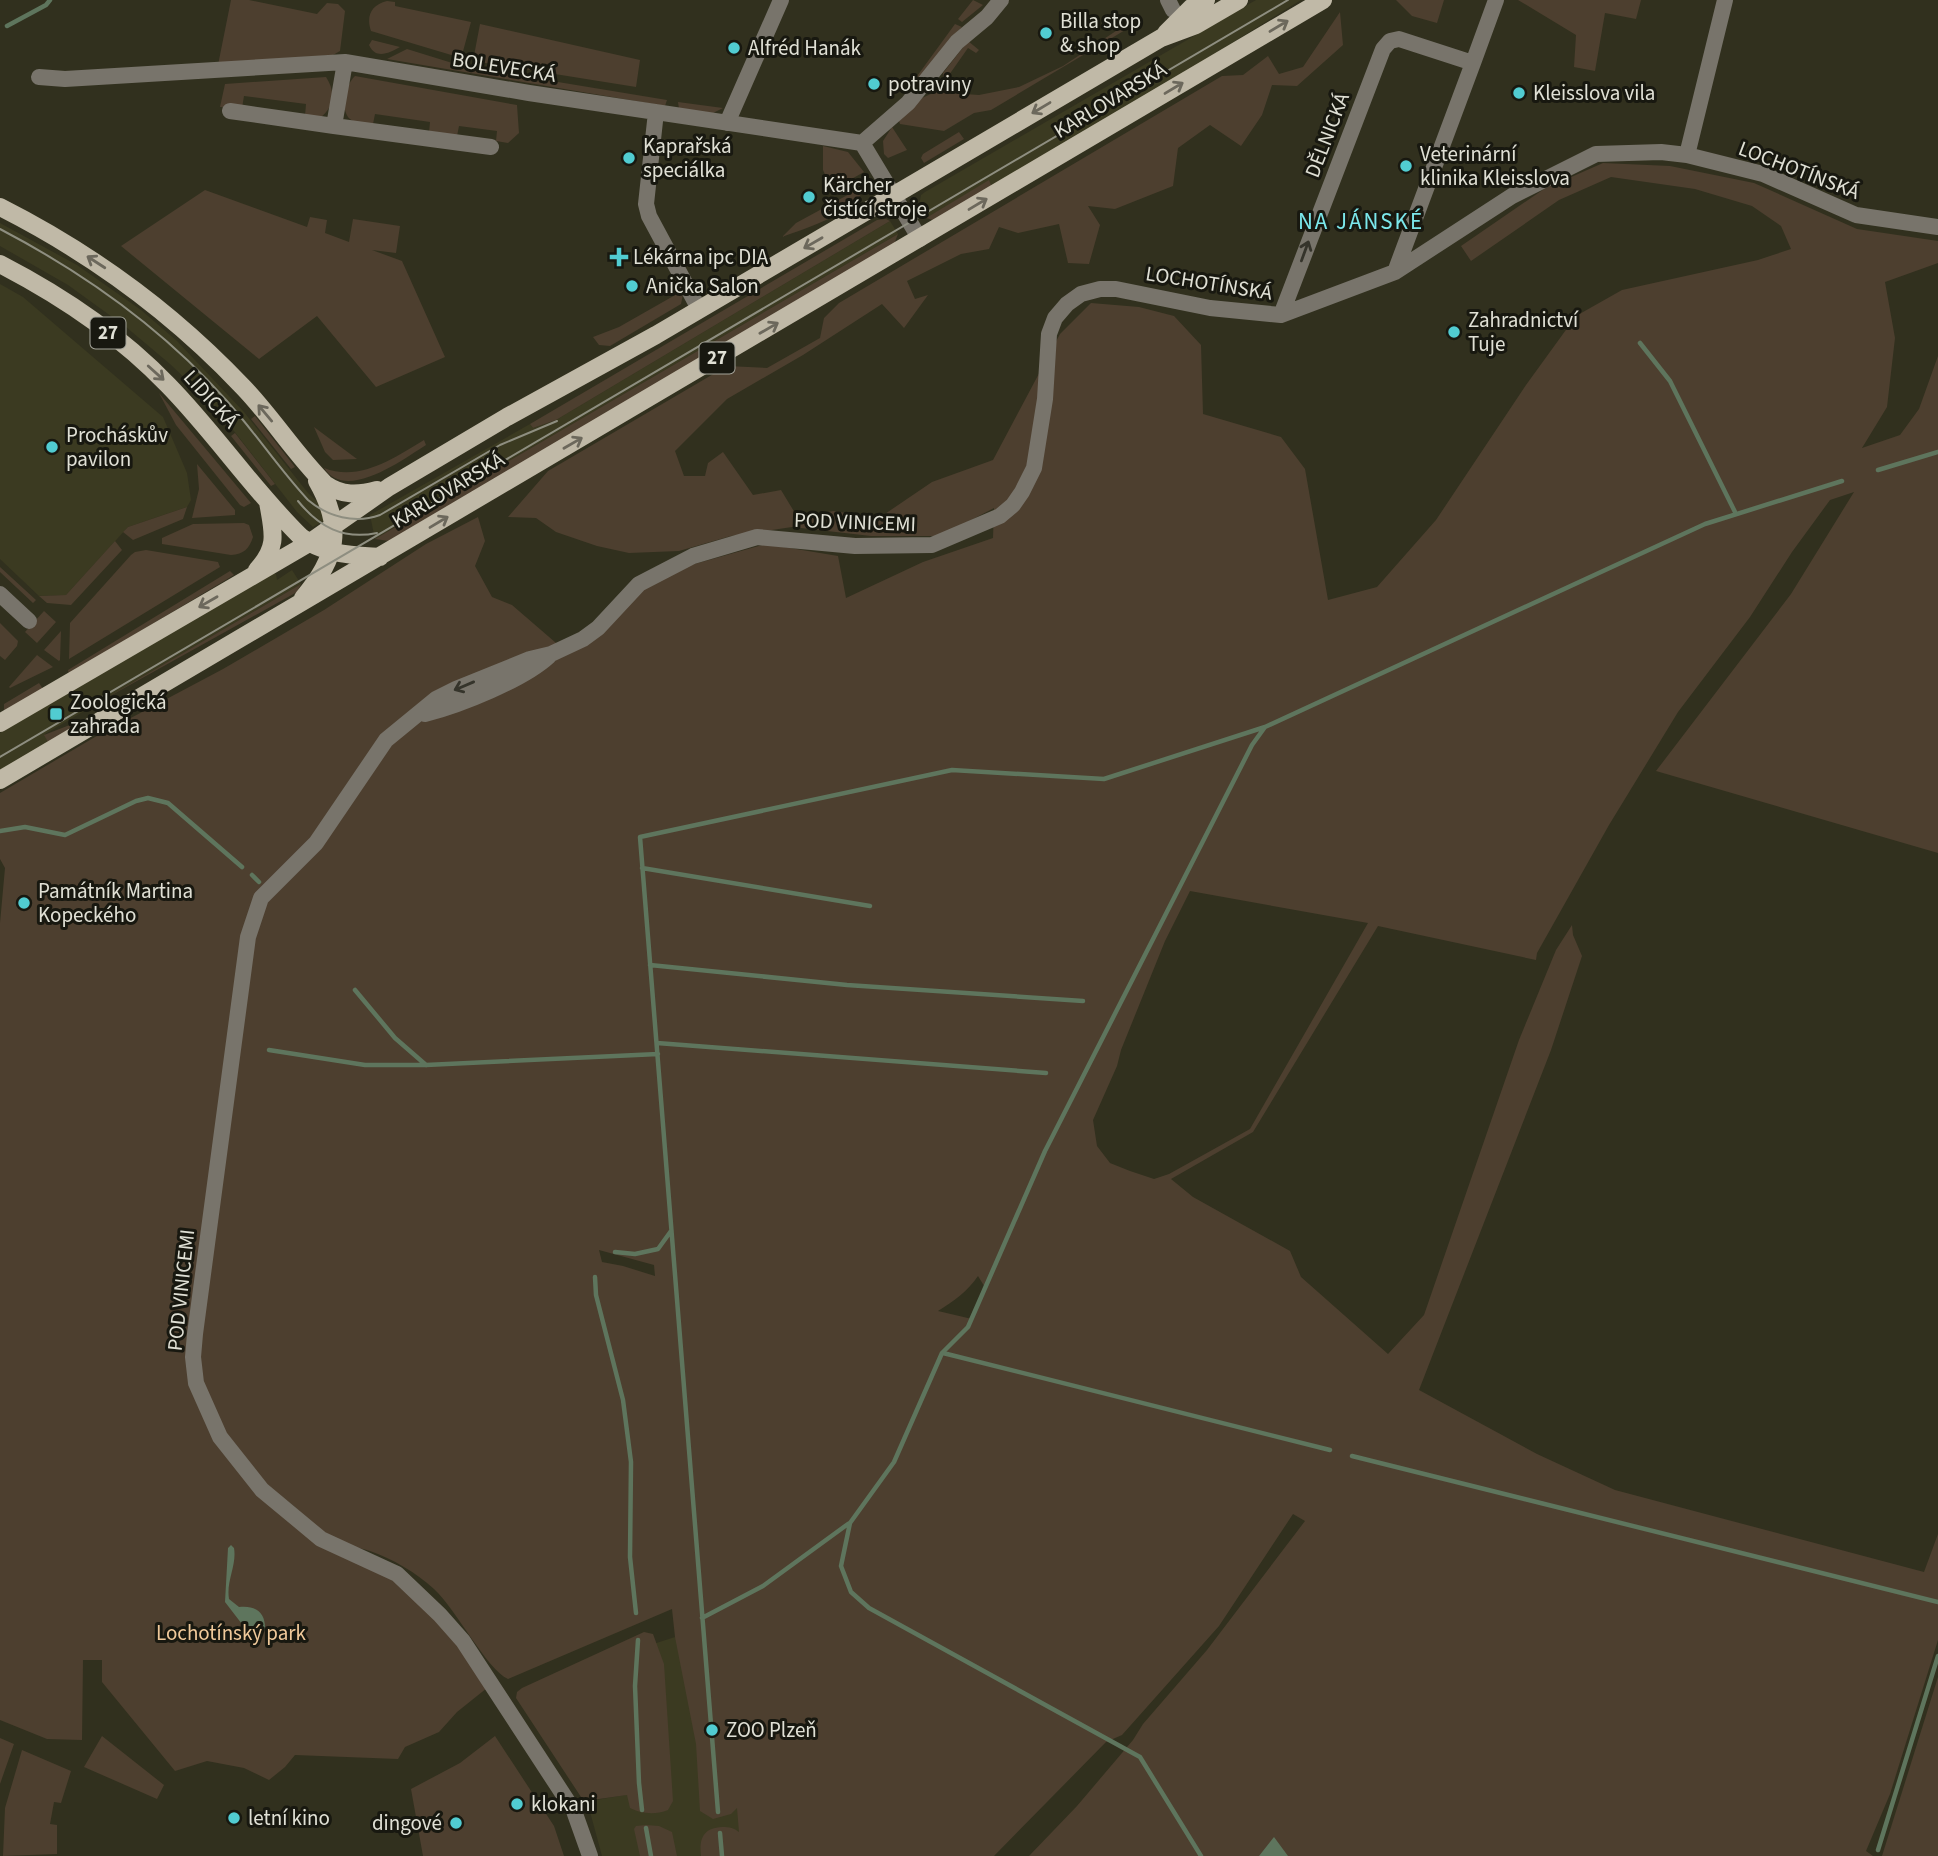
<svg xmlns="http://www.w3.org/2000/svg" width="1938" height="1856" font-family="'Source Sans 3',sans-serif">
<rect width="100%" height="100%" fill="#31301e"/>
<path fill="#3b3a21" d="M1256 0H1301L1143 98 992 187 989 181 926 218 919 205 921 195 925 192Z
M890 221 898 234 375 539 370 515 530 424 533 428 556 420Z
M0 223 77 265 141 310 177 341 244 412 308 493 320 504 329 518 313 527 297 512 216 408 170 364 126 327 68 285 0 246Z
M0 284 23 297 163 417 187 473 191 500 187 507 128 527 66 595 39 596 0 559Z
M292 570 301 584 45 734 48 742 0 770V733L273 573 276 574 277 580Z
M675 1637 951 1856H602L589 1808 596 1800 625 1795 641 1648Z"/>
<path fill="#4d3f2f" fill-rule="evenodd" d="M231 0H249L317 14 327 3 338 4 345 11 340 51 333 55 218 65Z
M973 0 983 5 962 22 958 19Z
M1396 0H1444L1437 23 1412 16Z
M1518 0H1641L1636 19 1605 13 1595 71 1574 67 1576 35Z
M387 1 395 2V6L471 22 462 55 458 57 371 31C366 16 371 5 387 1Z
M1340 12 1343 45 1297 86 1272 85 1262 115 1241 146 1210 125 1178 148 1173 186 1115 209 1088 206 1100 225 1089 264 1068 263 1059 224 1018 233 999 227 989 249 961 254 907 281 915 299 928 295 904 328 882 304 803 355 727 399 675 451 684 476H705L708 463 723 452 753 495 781 490 798 518 833 511 879 518 932 482 993 460 1060 334 1091 303 1139 307 1174 316 1201 345 1203 414 1281 437 1305 469 1328 600 1377 587 1436 520 1526 385 1576 316 1622 290 1758 260 1791 249 1781 226 1752 206 1695 189 1611 177 1559 200 1471 261 1461 246 1544 189 1603 163 1670 166 1754 183 1857 229 1938 241V263L1885 282 1895 338 1887 407 1862 448 1900 435 1919 409 1938 356V853L1656 771 1791 594 1854 492 1830 500 1792 552 1750 617 1678 712 1609 825 1537 953 1536 960 1378 926 1253 1132 1171 1179 1193 1197 1290 1251 1301 1277 1388 1354 1424 1315 1519 1040 1556 950 1572 925 1573 935 1582 956 1551 1050 1419 1390 1537 1454 1615 1490 1924 1572 1938 1534V1640L1890 1794 1866 1851 1873 1856H1029L1077 1806 1133 1740 1143 1724 1207 1650 1305 1521 1293 1514 1219 1626 1122 1735 1106 1742 994 1856H701C699 1839 703 1828 722 1827 730 1827 734 1828 739 1832L737 1808 731 1814 713 1819 700 1811 696 1744 675 1637 672 1609 508 1679C487 1670 456 1609 434 1589 415 1572 393 1559 370 1551 357 1547 341 1545 329 1537 309 1523 293 1501 271 1491L321 1539 397 1574 492 1684 457 1712 439 1732 405 1747 398 1759 295 1755 285 1767 269 1780 244 1768 207 1761 175 1771 102 1682V1660H83L82 1740 47 1739 0 1720V923L5 868 0 859V793L95 737 223 669 324 610 426 544 478 517 485 541 475 566 492 597 512 605 563 649 644 589 691 565 766 544 838 556 846 598 923 562 993 538 994 508 941 536H871L792 527 731 536 679 551 629 553 597 546 556 532 536 518 508 517 548 471 727 366 767 368 820 338 824 318 839 303 1222 76 1243 75 1268 56 1279 74 1303 67ZM1190 891 1368 923 1250 1129 1169 1174 1154 1179 1130 1171 1110 1163 1097 1146 1093 1120 1117 1066 1121 1050 1165 941ZM599 1250 654 1265 655 1276 623 1266 602 1262ZM978 1276 986 1289 972 1319 938 1311C954 1301 967 1292 978 1276Z
M1142 20 991 110 974 113 944 131 900 124 899 121 922 98 935 92 979 95 1019 87 1063 66 1122 27Z
M480 24 640 60 636 87 473 61Z
M955 24 962 27 952 37 916 85 915 79Z
M372 40 400 47C389 53 376 60 369 45Z
M968 41 979 50 976 53 968 48 949 75 956 83 943 80V73Z
M407 49 462 66 667 100 665 106 387 59Z
M355 76 517 105 519 133 508 143 496 141 497 131 459 126 457 136 429 133 430 122 375 114 373 124C365 124 356 124 350 119 339 109 346 84 355 76Z
M326 77C336 92 334 107 320 118L305 116 306 104 244 96 242 108 220 107 225 84Z
M678 102 723 108 713 113 679 109Z
M892 127 907 150 888 158 884 154 883 141Z
M959 132 964 139 924 163 921 158 923 154Z
M823 146 848 152 864 172 832 190 823 170Z
M989 180 992 187 933 220 926 218Z
M866 185C855 214 809 227 782 237L796 223Z
M205 190 307 227 310 217 327 220 325 233 349 242 353 219 400 226 396 253 372 250 402 261 445 357 376 387 317 316 259 359 121 246Z
M886 219 890 221 556 420 533 428 530 424 877 220Z
M898 234 894 244 389 541 375 539Z
M684 290 681 304 610 346 599 345 593 337 619 327Z
M159 393 251 503 244 507 240 505 176 425Z
M255 416 295 467 291 469 251 419Z
M314 427 357 459 333 460 325 452Z
M235 433 275 484 271 486 231 436Z
M424 440 426 445C402 460 346 502 324 468 360 482 394 458 424 440Z
M197 464 235 510V515L192 518 199 489Z
M187 507 183 519 133 540 123 532 128 527Z
M244 523 249 525 253 537C249 549 244 554 231 555L162 544V538L193 524Z
M115 541 122 550 71 605 47 603 39 596 66 595Z
M146 550 218 562 220 567 69 659 70 623 131 555 135 552Z
M0 567 36 600 33 603 0 572Z
M230 571 234 575 69 674 68 670Z
M301 584 297 592 101 701Z
M44 611 56 622 37 643 25 632Z
M0 623 18 641 17 646 5 660 0 656Z
M61 631 60 660 59 661 44 650Z
M37 655 53 667 10 688 9 687Z
M39 683 43 689 4 711V704Z
M80 721 81 723 48 742 44 735Z
M644 1632 653 1634 664 1664 673 1801 668 1810C655 1815 642 1814 630 1808L627 1795 592 1800 581 1797 516 1698 517 1692 522 1688Z
M1938 1677V1856H1882Z
M102 1736 164 1785 157 1799 84 1767Z
M495 1736 554 1826 564 1856H423L411 1789 460 1763Z
M0 1738 14 1744 0 1784Z
M22 1750 71 1771 61 1803 54 1802 50 1824 57 1825V1854L3 1856 5 1808Z
M646 1825 659 1826 672 1832 677 1856H640L634 1829 636 1826Z"/>
<path fill="#5e755d" d="M231 1545 234 1548C237 1565 226 1581 229 1599L239 1607C256 1605 266 1613 265 1630L258 1632 254 1629 245 1628 225 1602 228 1548Z
M1274 1837 1288 1856H1259Z"/>
<g fill="none" stroke-linecap="round" stroke-linejoin="round">
<path stroke="#5e755d" stroke-width="4.5" d="M7 26 46 5 50 0
M1640 343 1670 381 1736 514
M1878 470 1938 452
M0 831 25 827 65 835 136 801 148 798 168 803 242 867
M642 868 870 906
M252 875 259 882
M650 965 847 985 1083 1001
M355 990 395 1038 426 1065
M657 1043 1046 1073
M269 1050 365 1065H426L658 1054
M615 1252 635 1254 658 1249 671 1231
M595 1277 596 1295 623 1400 631 1462 630 1557 636 1613
M943 1353 1330 1450
M1352 1456 1938 1602
M702 1618 763 1586 848 1524
M638 1640 635 1686 639 1783 642 1810
M718 1812 640 837 952 770 1104 779 1265 727
M646 1828 651 1856
M720 1833 722 1856
M1878 1850 1938 1656
M1201 1856 1140 1757 869 1608 851 1592 841 1566 850 1523 894 1462 942 1353 968 1327 1045 1151 1252 745 1265 727 1705 524 1842 481"/>
<path stroke="#78746b" stroke-width="16" d="M1168 0 1173 10
M1473 63 1496 0
M39 77 65 79 345 62 529 93 862 143 908 103 957 42 987 17 1001 0
M230 111 334 126 345 62
M656 112 646 204 649 216 699 309
M727 123 781 0
M334 126 491 147
M862 143 920 239
M1687 155 1725 0
M1281 315 1383 49 1390 41 1399 39 1473 63 1395 272
M0 594 29 621
M425 714C460 705 523 680 549 656
M590 1856 574 1811 463 1641 440 1615 397 1574 321 1539 262 1490 220 1437 196 1383 193 1357 195 1334 248 937 261 898 316 843 386 740 436 699 456 689 530 659 551 654 583 639 598 628 639 584 693 556 757 537 855 546 932 545 1000 516 1013 505 1022 492 1034 468 1045 399 1049 334 1055 318 1067 304 1081 294 1100 289H1116L1210 308 1281 315 1395 272 1512 196 1596 154 1661 152 1687 155 1763 174 1856 215 1938 227"/>
<path stroke="#c0b9a7" stroke-width="18" d="M1166 33 1191 8 1206 0
M0 207C91 253 172 312 243 387 272 417 295 454 325 484 342 496 358 495 377 490
M0 264C60 295 121 336 168 385 215 433 253 490 301 537 325 555 352 555 380 557
M257 570C279 546 273 532 268 502
M303 598C337 558 344 528 317 481
M0 723 309 543 389 487 507 417 656 335 1161 38 1196 25 1239 0
M0 780 1323 0"/>
<path stroke="#8e8e80" stroke-width="2" d="M0 229C84 273 163 329 226 400 255 432 279 469 308 500 328 517 355 524 380 515L500 445 557 421
M298 501C319 527 343 540 377 533
M0 757 1288 0"/>
</g>
<defs><path id="oneway-shaft" d="M-6 0H5M1.5-3L5.5 0L1.5 3" fill="none" stroke-width="1.6" stroke-linecap="round" stroke-linejoin="round" transform="scale(1.75)"/></defs>
<g stroke="#6c685c">
<use href="#oneway-shaft" transform="translate(1279 26) rotate(-31)"/>
<use href="#oneway-shaft" transform="translate(1174 88) rotate(-31)"/>
<use href="#oneway-shaft" transform="translate(1041 108) rotate(149)"/>
<use href="#oneway-shaft" transform="translate(978 204) rotate(-31)"/>
<use href="#oneway-shaft" transform="translate(813 243) rotate(150)"/>
<use href="#oneway-shaft" transform="translate(96 262) rotate(-147)"/>
<use href="#oneway-shaft" transform="translate(769 328) rotate(-30)"/>
<use href="#oneway-shaft" transform="translate(156 373) rotate(42)"/>
<use href="#oneway-shaft" transform="translate(265 413) rotate(-130)"/>
<use href="#oneway-shaft" transform="translate(573 443) rotate(-30)"/>
<use href="#oneway-shaft" transform="translate(439 522) rotate(-31)"/>
<use href="#oneway-shaft" transform="translate(208 602) rotate(150)"/>
</g>
<g stroke="#35342b">
<use href="#oneway-shaft" transform="translate(1305 251) rotate(-70)"/>
<use href="#oneway-shaft" transform="translate(464 686) rotate(157)"/>
</g>
<g fill="#51ccd1" stroke="#181810" stroke-width="2.5">
<circle cx="1046" cy="33" r="7"/>
<circle cx="734" cy="48" r="7"/>
<circle cx="874" cy="84" r="7"/>
<circle cx="1519" cy="93" r="7"/>
<circle cx="629" cy="158" r="7"/>
<circle cx="1406" cy="166" r="7"/>
<circle cx="809" cy="197" r="7"/>
<path d="M615.5 246.5h7v7h7v7h-7v7h-7v-7h-7v-7h7z"/>
<circle cx="632" cy="286" r="7"/>
<circle cx="1454" cy="332" r="7"/>
<circle cx="52" cy="447" r="7"/>
<rect x="49" y="707" width="14" height="14" rx="3.5"/>
<circle cx="24" cy="903" r="7"/>
<circle cx="712" cy="1730" r="7"/>
<circle cx="517" cy="1804" r="7"/>
<circle cx="234" cy="1818" r="7"/>
<circle cx="456" cy="1823" r="7"/>
</g>
<g text-anchor="middle" dominant-baseline="central" stroke-width="6" stroke-linejoin="round" paint-order="stroke">
<g fill="#181810" stroke="#a4a49a" stroke-width="2">
<rect x="90.5" y="317.5" width="35" height="31" rx="5"/>
<rect x="699.5" y="342.5" width="35" height="31" rx="5"/>
</g>
<g font-size="19" font-weight="bold" fill="#e0e0d5">
<text x="108" y="333">27</text>
<text x="717" y="358">27</text>
</g>
<g font-size="21" fill="#e0e0d5" stroke="#181810" text-anchor="start">
<text x="1060" y="21">Billa stop<tspan x="1060" dy="24">&amp; shop</tspan></text>
<text x="748" y="48">Alfréd Hanák</text>
<text x="888" y="84">potraviny</text>
<text x="1533" y="93">Kleisslova vila</text>
<text x="643" y="146">Kaprařská<tspan x="643" dy="24">speciálka</tspan></text>
<text x="1420" y="154">Veterinární<tspan x="1420" dy="24">klinika Kleisslova</tspan></text>
<text x="823" y="185">Kärcher<tspan x="823" dy="24">čistící stroje</tspan></text>
<text x="633" y="257">Lékárna ipc DIA</text>
<text x="646" y="286">Anička Salon</text>
<text x="1468" y="320">Zahradnictví<tspan x="1468" dy="24">Tuje</tspan></text>
<text x="66" y="435">Procháskův<tspan x="66" dy="24">pavilon</tspan></text>
<text x="70" y="702">Zoologická<tspan x="70" dy="24">zahrada</tspan></text>
<text x="38" y="891">Památník Martina<tspan x="38" dy="24">Kopeckého</tspan></text>
<text x="726" y="1730">ZOO Plzeň</text>
<text x="531" y="1804">klokani</text>
<text x="248" y="1818">letní kino</text>
<text x="442" y="1823" text-anchor="end">dingové</text>
</g>
<g font-size="21" fill="#e0e0d5" stroke="#181810">
<text transform="translate(504 67) rotate(9)">BOLEVECKÁ</text>
<text transform="translate(1110 100) rotate(-31)">KARLOVARSKÁ</text>
<text transform="translate(1327 135) rotate(-69)">DĚLNICKÁ</text>
<text transform="translate(1799 170) rotate(21)">LOCHOTÍNSKÁ</text>
<text transform="translate(1209 283) rotate(9)">LOCHOTÍNSKÁ</text>
<text transform="translate(211 399) rotate(48)">LIDICKÁ</text>
<text transform="translate(448 490) rotate(-31)">KARLOVARSKÁ</text>
<text transform="translate(855 522) rotate(2)">POD VINICEMI</text>
<text transform="translate(181 1290) rotate(-84)">POD VINICEMI</text>
</g>
<g font-size="21" fill="#f0c99a" stroke="#181810">
<text x="231" y="1633">Lochotínský park</text>
</g>
<g font-size="23" letter-spacing="2" fill="#7be7eb" stroke="#181810">
<text x="1361" y="221">NA JÁNSKÉ</text>
</g>
</g>
</svg>
